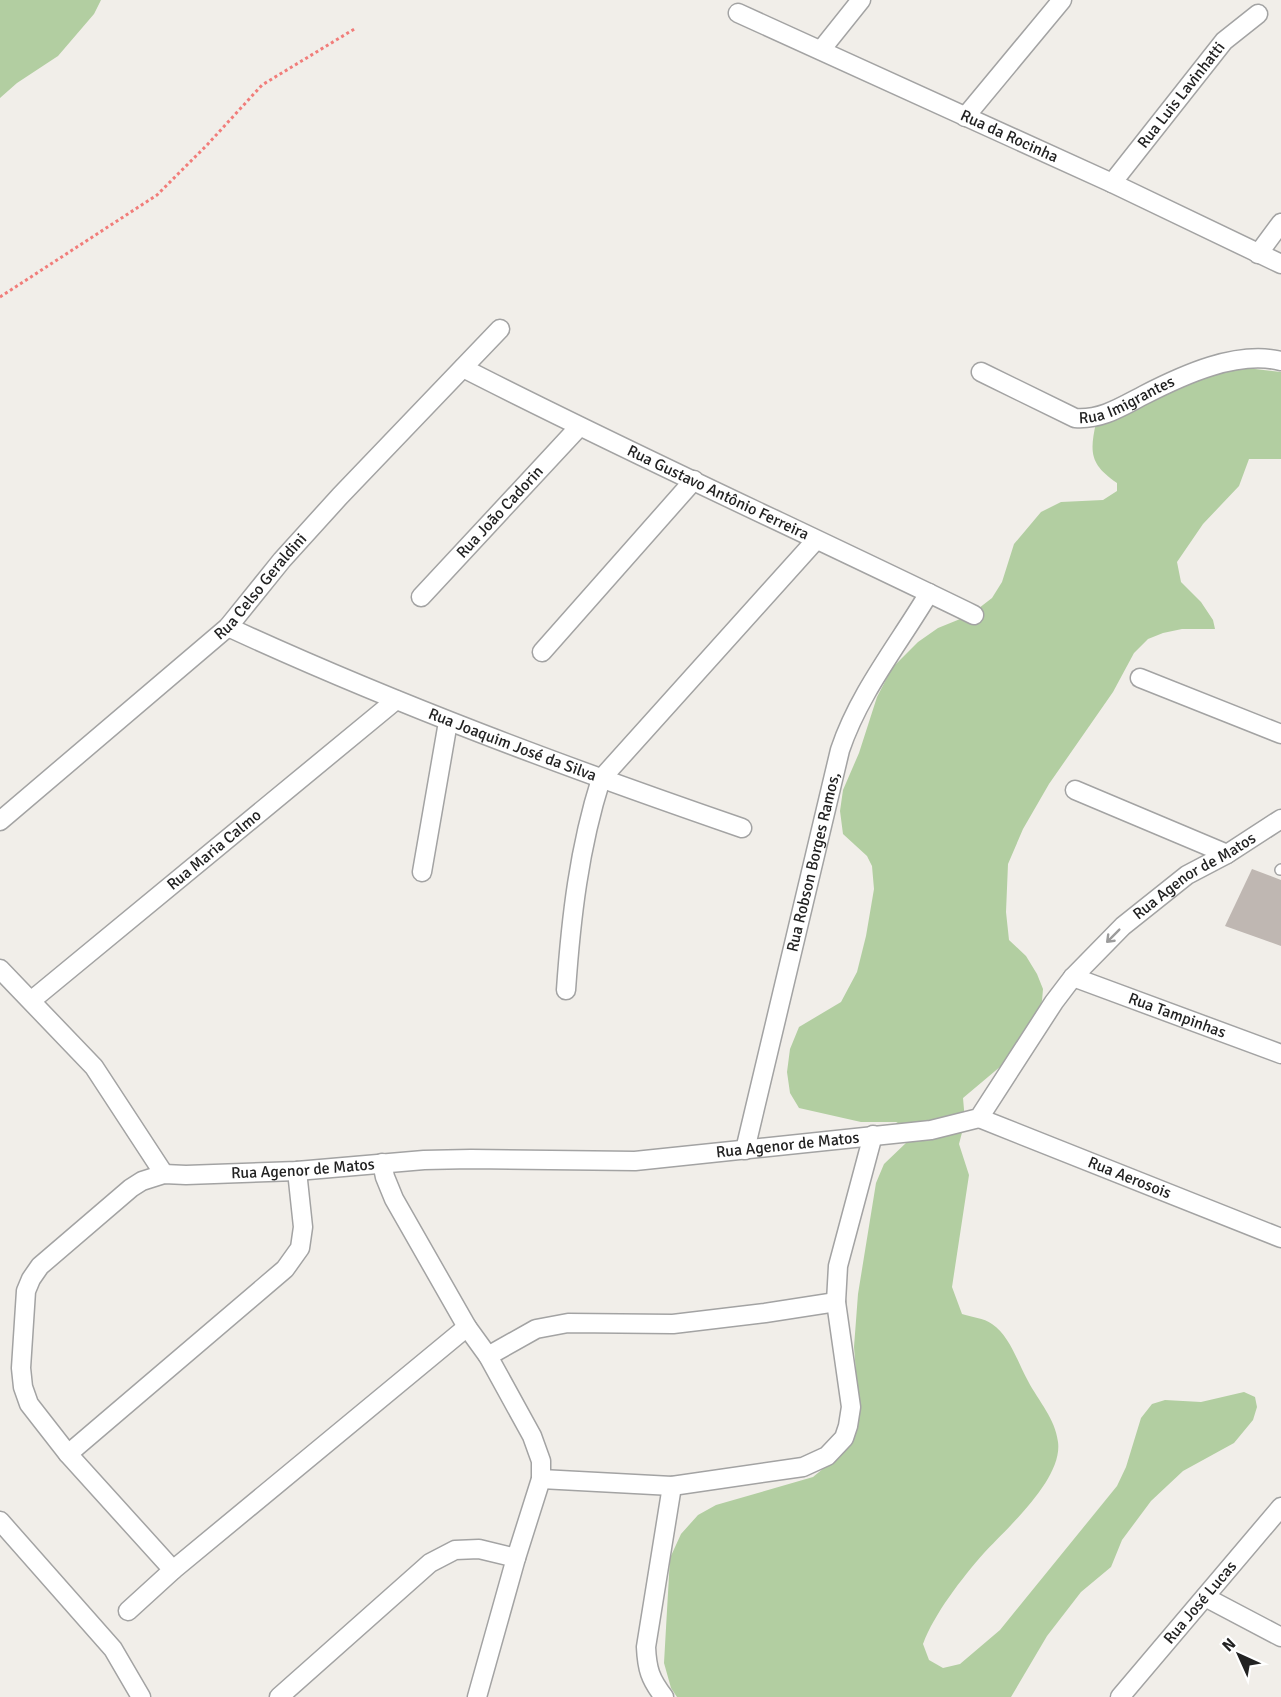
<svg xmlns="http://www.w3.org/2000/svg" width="1281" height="1697" font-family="Signika,sans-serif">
<rect width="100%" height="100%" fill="#f1eee9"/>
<path fill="#b2cea1" d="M0 0H101L94 14 58 56 17 83 0 98Z
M1238 367 1281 372V459H1249L1239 486 1203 524 1177 562 1181 582 1201 602 1213 620 1215 629H1182L1163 633 1148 639 1134 653 1113 692 1049 784 1023 829 1008 864 1006 912 1009 940 1026 956 1037 974 1043 989 1042 1001 1031 1032 1019 1051 963 1098 965 1121 959 1144 969 1175 952 1287 962 1314C971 1317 984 1318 992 1324 1010 1336 1018 1363 1028 1381 1039 1402 1055 1418 1058 1442 1063 1479 1007 1528 984 1553 962 1578 934 1614 923 1644L929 1660 943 1668 960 1664 1000 1630 1117 1486 1126 1467 1141 1418 1152 1404 1165 1400 1201 1402 1244 1392 1255 1397 1257 1407 1253 1420 1234 1443 1183 1471 1151 1501 1122 1540 1111 1567 1081 1592 1047 1636 1011 1697H677L671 1688 664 1663 670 1558 681 1534 698 1515 716 1505 813 1477 847 1449 855 1427 858 1398 854 1347 858 1294 876 1183 884 1164 907 1142 910 1135 906 1127 896 1122H861L799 1108 790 1093 787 1072 790 1049 799 1027 841 1002 857 972 866 936 874 889 872 866 867 856 843 834 840 811 843 790 859 753 877 697 892 668 918 642 938 628 970 615 992 598 1002 582 1014 544 1041 512 1061 502 1103 500 1117 491V483C1091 465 1089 454 1096 423L1198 378Z"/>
<path fill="#bfb7b2" d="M1252 869 1281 880V946L1225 926Z"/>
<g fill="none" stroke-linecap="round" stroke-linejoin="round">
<defs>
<path id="lane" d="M1280 870 1281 869"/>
<g id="street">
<path id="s1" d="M738 13 1112 183 1281 264"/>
<path d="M821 50 861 0"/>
<path d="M965 117 1062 0"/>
<path id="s2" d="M1112 183 1224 41 1258 14"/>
<path d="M1258 254 1281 223"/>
<path id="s3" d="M463 368C631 454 804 532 974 615"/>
<path id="s4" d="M981 372 1075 418C1101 420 1121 407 1144 395 1183 375 1237 350 1281 361"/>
<path id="s5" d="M421 597 579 427"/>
<path id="s6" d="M228 627C395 704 568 768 742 828"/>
<path d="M542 652 694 480"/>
<path d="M1140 678 1281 734"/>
<path d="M1075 790 1227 854"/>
<path id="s7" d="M0 821 228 627 282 560 340 496 500 329"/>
<path d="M422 872 448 722"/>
<path d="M0 969 94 1067 164 1174"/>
<path id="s8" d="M1073 977 1281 1054"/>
<path d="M566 990C571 918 579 848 601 779L816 540"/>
<path id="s9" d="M32 1000 396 700"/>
<path id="s10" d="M979 1118 1281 1238"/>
<path id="s11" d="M745 1150 840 750C859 693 898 645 929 593"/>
<path d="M382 1163 385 1177 394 1199 467 1327 488 1356 532 1436 541 1461V1479L516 1558 477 1697"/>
<path d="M488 1356 536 1329 568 1323 673 1324 765 1313 836 1302"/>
<path d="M68 1454 285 1269 300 1248 303 1227 297 1171"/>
<path d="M541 1479 672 1486 803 1467 827 1456 844 1438 848 1426 851 1407 836 1302 838 1266 873 1135"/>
<path d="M0 1521 113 1649 141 1697"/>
<path id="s12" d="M173 1570 68 1454 29 1404 23 1387 21 1368 26 1291 31 1279 40 1266 131 1188 142 1181 164 1174 186 1175 297 1171 424 1160 471 1159 635 1161 931 1130 979 1118 1054 1002 1073 977 1123 926 1187 875 1227 854 1281 819"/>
<path d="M1205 1597 1281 1637"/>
<path d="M128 1611 173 1570 467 1327"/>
<path d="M279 1697 430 1563 455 1550 479 1549 516 1558"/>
<path d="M664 1697C650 1679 647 1669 646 1647L672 1486"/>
<path id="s13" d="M1120 1697 1281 1507"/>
</g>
</defs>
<use href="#lane" stroke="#a3a3a3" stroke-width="12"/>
<use href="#street" stroke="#a3a3a3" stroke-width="21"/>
<path stroke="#f17d7a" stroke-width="3" stroke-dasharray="3 3" stroke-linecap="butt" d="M0 297 157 195 207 145 262 85 356 28"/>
<use href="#lane" stroke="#fff" stroke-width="9"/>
<use href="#street" stroke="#fff" stroke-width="18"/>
</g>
<defs><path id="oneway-shaft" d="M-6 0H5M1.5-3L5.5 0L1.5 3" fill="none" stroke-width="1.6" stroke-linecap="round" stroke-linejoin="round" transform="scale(1.5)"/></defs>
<use stroke="#9c9c9c" href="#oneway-shaft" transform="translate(1113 936) rotate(135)"/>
<g text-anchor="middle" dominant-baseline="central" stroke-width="6" stroke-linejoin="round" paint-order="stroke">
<g font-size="16" fill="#222" stroke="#fff">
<text stroke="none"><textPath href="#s2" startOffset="112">Rua Luis Lavinhatti</textPath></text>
<text stroke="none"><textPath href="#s1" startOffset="298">Rua da Rocinha</textPath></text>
<text stroke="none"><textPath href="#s4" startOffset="160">Rua Imigrantes</textPath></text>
<text stroke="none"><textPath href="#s3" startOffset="284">Rua Gustavo Antônio Ferreira</textPath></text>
<text stroke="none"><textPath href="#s5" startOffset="116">Rua João Cadorin</textPath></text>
<text stroke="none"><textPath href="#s7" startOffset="351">Rua Celso Geraldini</textPath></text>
<text stroke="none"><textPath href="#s6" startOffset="308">Rua Joaquim José da Silva</textPath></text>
<text stroke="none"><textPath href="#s9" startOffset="236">Rua Maria Calmo</textPath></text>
<text stroke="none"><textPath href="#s11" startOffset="296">Rua Robson Borges Ramos,</textPath></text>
<text stroke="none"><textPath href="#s12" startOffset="1666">Rua Agenor de Matos</textPath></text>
<text stroke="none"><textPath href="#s8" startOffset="111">Rua Tampinhas</textPath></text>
<text stroke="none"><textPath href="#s12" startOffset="1144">Rua Agenor de Matos</textPath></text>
<text stroke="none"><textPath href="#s12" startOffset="658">Rua Agenor de Matos</textPath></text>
<text stroke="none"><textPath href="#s10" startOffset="162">Rua Aerosois</textPath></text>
<text stroke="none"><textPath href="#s13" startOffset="124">Rua José Lucas</textPath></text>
</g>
</g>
<g transform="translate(1239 1655) rotate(315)" stroke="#ffffff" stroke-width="4.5" paint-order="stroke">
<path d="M0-4.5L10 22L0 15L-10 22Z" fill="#222222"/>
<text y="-9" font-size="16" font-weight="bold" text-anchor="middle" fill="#222222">N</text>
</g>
</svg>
